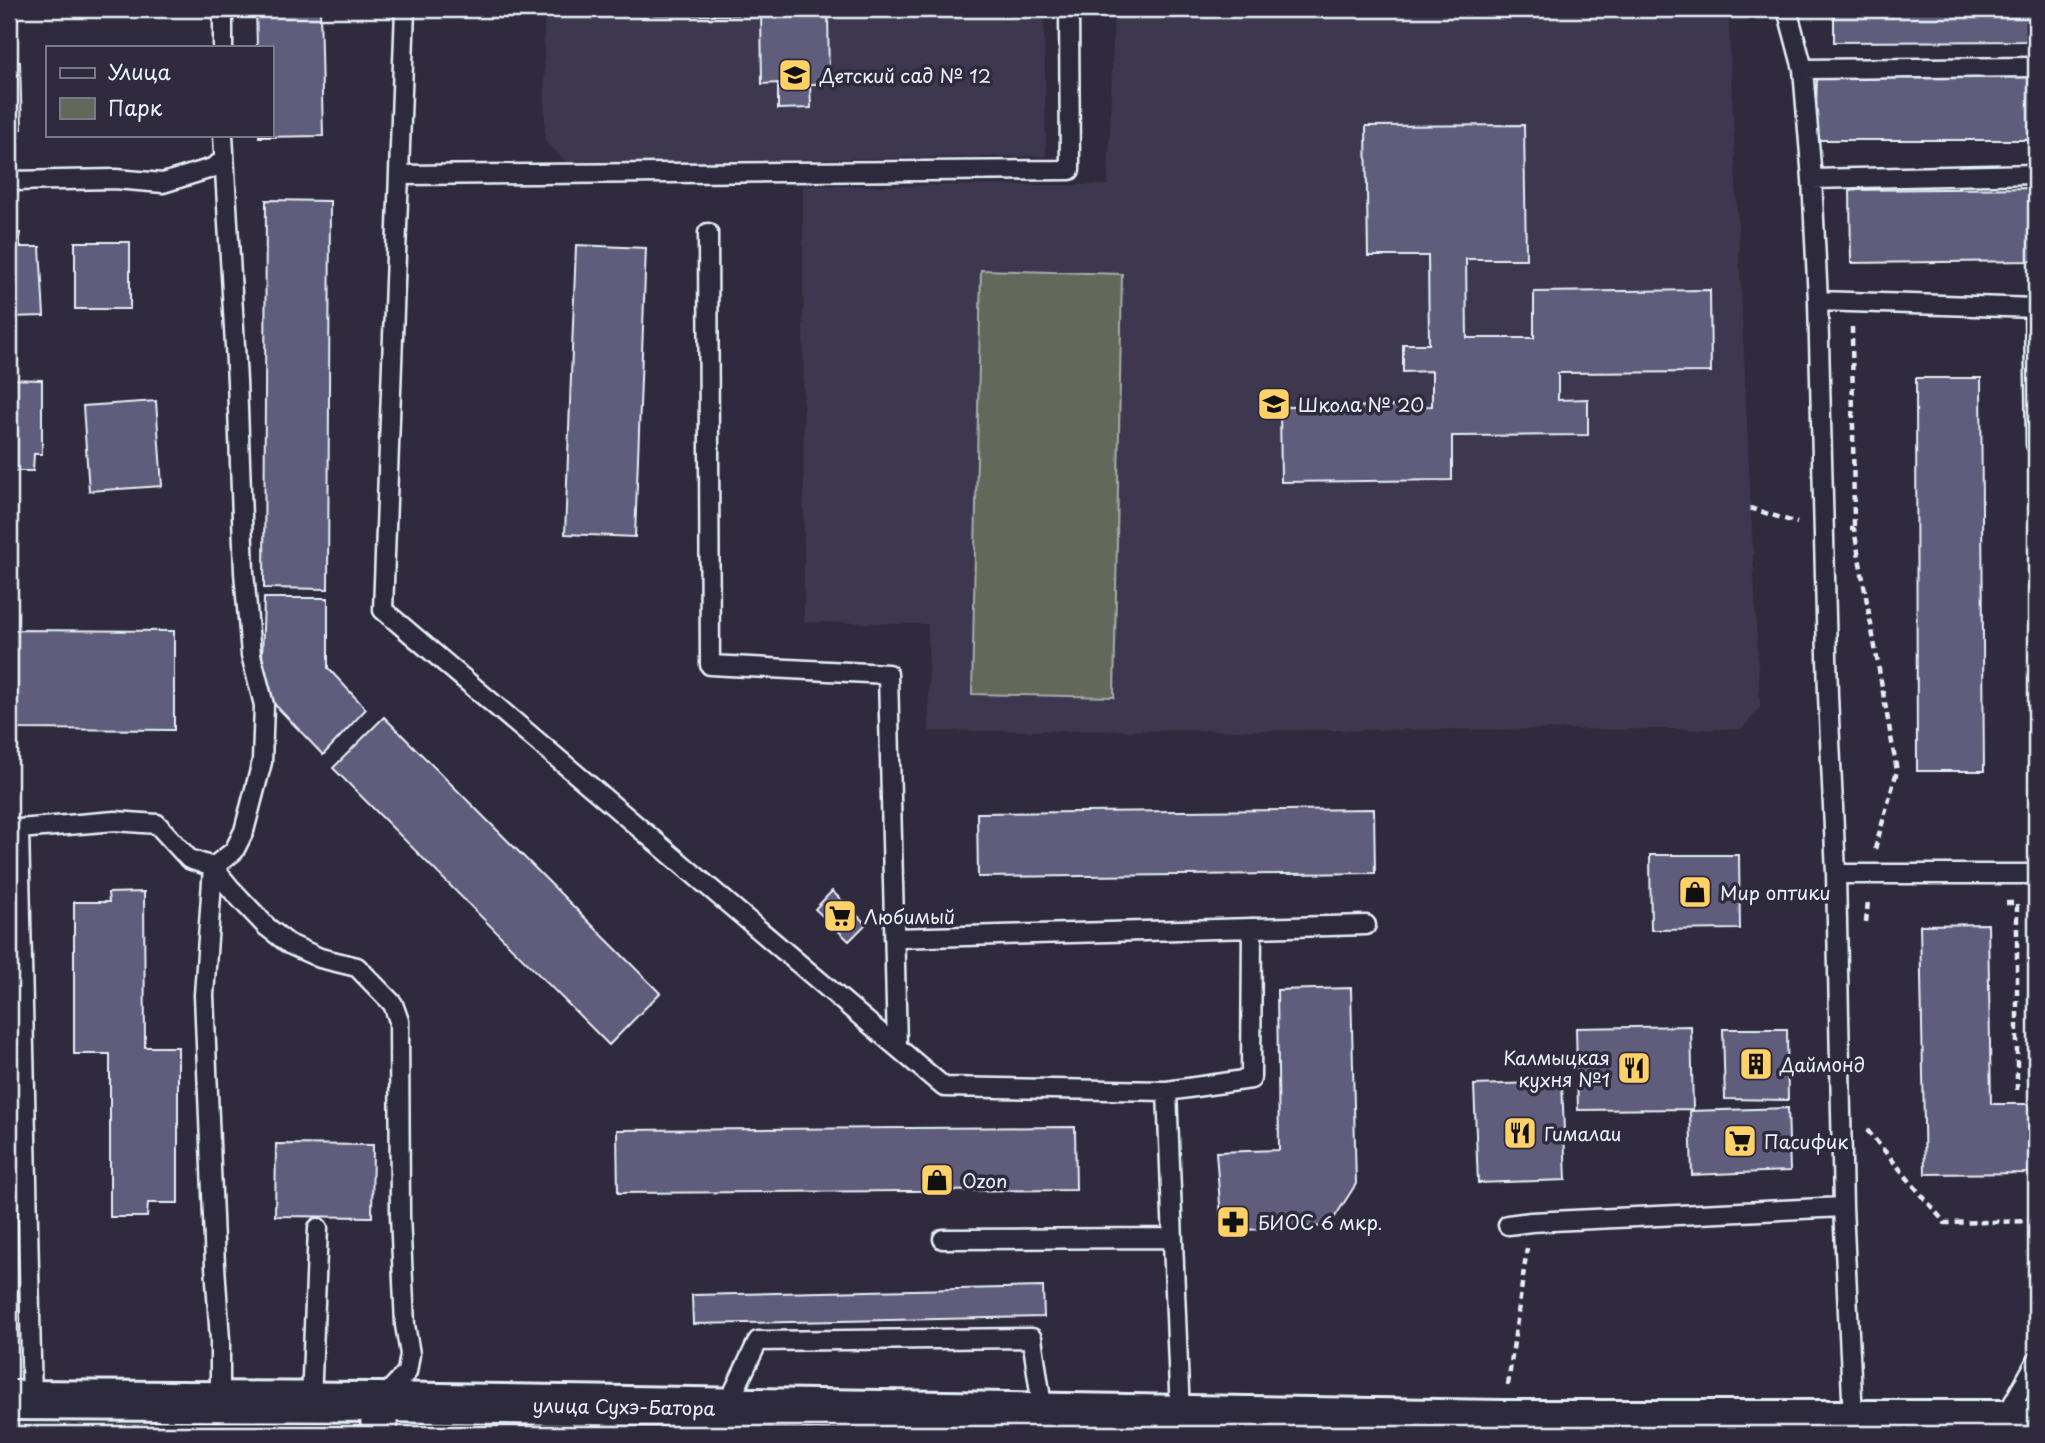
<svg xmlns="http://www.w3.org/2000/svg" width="2045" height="1443" font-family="'Playpen Sans',sans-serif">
<rect width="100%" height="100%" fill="#2f2a3d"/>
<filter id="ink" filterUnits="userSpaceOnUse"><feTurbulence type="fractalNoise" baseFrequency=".0143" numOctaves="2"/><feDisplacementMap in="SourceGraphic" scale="14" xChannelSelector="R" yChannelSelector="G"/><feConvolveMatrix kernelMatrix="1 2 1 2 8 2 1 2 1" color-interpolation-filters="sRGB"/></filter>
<g filter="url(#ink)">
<path fill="#3e3950" d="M544 9H1044L1046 156 567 163 545 141Z
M1114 9H1728L1760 708 1742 729 929 731 928 624 804 622 803 186 1108 185Z"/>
<path fill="#64685a" stroke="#a6aca9" stroke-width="2" d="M981 270 1122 274 1114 697 972 694Z"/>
<path fill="#605d7b" stroke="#e8f1f8" stroke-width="2" d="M256 9H320L323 136 259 137V135H271V47H257Z
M654 9H738V15H654Z
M761 9H828L829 84H810L811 108 778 109V83L762 84Z
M853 9H935V11L853 12Z
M1834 9H2036V41L1834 42Z
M9 62H20L22 129H9Z
M2036 75V140H1815L1817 77Z
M1524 125 1526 259H1466L1467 338H1534V292L1710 290 1711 372 1558 373V400L1588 399V435L1452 436V480L1281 482 1280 407 1432 406V371L1403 372V344H1429L1428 256H1368L1366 126Z
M2036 188V261L1851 263 1850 190Z
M266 200 330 201 328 589 264 588Z
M20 233V247H40L44 316 9 317V234Z
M75 242H130V309H75Z
M576 245 646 248 635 537 565 534Z
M1916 378H1981L1984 771H1917Z
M9 379 42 380V454H34L33 471H9Z
M156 401 162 486 89 491 83 406Z
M264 598H328V668L366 709 323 755 261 690Z
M9 630 174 631V730L9 729Z
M384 717 660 993 609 1045 333 768Z
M1374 809 1375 873 978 877 977 813Z
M1650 855H1739L1740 929 1651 930Z
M832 891 866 924 849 941 815 909Z
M144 892 145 1047H178V1203H148L147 1217H110V1054H74V902H109L108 893Z
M1988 924 1991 1104H2036V1173L1925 1174 1920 925Z
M1351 988 1356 1184 1329 1226 1222 1231 1216 1152 1279 1150 1277 990Z
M1691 1026 1693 1109 1578 1110 1576 1028Z
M1723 1029H1787L1788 1100 1725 1099Z
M1562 1082 1566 1180 1478 1183 1474 1085Z
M1788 1108 1790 1171 1692 1175 1690 1111Z
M1075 1127 1076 1190 618 1193 617 1130Z
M276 1144 373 1145 372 1217 275 1216Z
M1043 1287 1044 1317 693 1324 692 1295Z"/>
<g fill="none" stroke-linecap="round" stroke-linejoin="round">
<defs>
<path id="service" d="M223 9V47
M405 9 383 610 944 1087 1167 1091 1180 1415
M1787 9 1803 69 1812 179 1818 301 1828 695 1836 874 1843 1207 1853 1418
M1803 69 2036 67
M399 175 1070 170 1069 9
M1812 179 2036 174
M9 181 115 179 163 183 212 168 223 161
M708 233 710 665 888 674 897 1047
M1818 301 2036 308
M2034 308 2036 444
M9 827 19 829 115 821 157 824 189 859 213 867 234 851 244 831 262 762 264 705 251 655 244 572 237 381 223 135
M19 829 32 1401
M213 867 231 889 267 927 289 944 320 958 357 967 393 1004 399 1021 400 1215 405 1325 410 1354 407 1372 381 1400
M213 867 204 995 215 1266 220 1340V1402
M1836 874H2036
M894 938 1366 925
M1167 1091 1251 1079 1252 928
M1508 1225 1531 1222 1843 1207
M943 1239 1172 1238
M311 1402 318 1228
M726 1408 758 1341 1032 1338 1043 1413
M2004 1420 2036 1362"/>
<path id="minor" d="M379 1434V1402"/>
<path id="primary" d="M9 1400 379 1402 1503 1420H2036"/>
</defs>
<use href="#service" stroke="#e8f1f8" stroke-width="23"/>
<use href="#minor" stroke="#e8f1f8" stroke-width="40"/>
<use href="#primary" stroke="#e8f1f8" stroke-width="44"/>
<path stroke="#e8f1f8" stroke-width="4.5" stroke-dasharray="7 5" stroke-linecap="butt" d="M1852 327 1854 529
M1750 508 1797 523
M1850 529H1854L1897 771 1875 849
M2006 903H2017V1090
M1866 922 1868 901
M1867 1130 1945 1223 2036 1221
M1508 1385 1527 1248"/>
<use href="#service" stroke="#2f2a3d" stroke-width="18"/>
<use href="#minor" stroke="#2f2a3d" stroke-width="35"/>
<use href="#primary" stroke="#2f2a3d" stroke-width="38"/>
</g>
</g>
<defs>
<symbol id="school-square" viewBox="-11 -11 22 22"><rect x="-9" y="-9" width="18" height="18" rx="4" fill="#ffd166" stroke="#2f2a3d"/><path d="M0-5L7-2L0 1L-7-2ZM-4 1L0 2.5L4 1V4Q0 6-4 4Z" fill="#111"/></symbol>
<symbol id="shop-square" viewBox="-11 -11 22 22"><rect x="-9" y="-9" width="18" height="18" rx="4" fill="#ffd166" stroke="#2f2a3d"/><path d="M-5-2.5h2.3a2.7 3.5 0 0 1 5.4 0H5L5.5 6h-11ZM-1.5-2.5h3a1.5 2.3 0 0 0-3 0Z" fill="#111"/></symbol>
<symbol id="supermarket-square" viewBox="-11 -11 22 22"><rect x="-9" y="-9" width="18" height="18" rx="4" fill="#ffd166" stroke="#2f2a3d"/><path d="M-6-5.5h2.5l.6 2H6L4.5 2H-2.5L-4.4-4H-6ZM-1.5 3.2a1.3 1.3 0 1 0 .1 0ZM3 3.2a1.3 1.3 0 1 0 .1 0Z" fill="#111"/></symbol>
<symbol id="building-square" viewBox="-11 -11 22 22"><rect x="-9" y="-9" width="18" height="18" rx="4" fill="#ffd166" stroke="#2f2a3d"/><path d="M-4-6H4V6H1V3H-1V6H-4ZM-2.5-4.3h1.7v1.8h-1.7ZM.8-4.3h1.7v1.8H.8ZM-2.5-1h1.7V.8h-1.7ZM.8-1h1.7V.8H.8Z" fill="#111"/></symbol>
<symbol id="restaurant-square" viewBox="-11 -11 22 22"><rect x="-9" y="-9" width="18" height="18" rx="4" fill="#ffd166" stroke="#2f2a3d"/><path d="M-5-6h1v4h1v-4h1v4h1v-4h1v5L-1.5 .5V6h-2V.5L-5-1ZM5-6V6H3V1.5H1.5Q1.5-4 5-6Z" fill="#111"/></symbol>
<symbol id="pharmacy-square" viewBox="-11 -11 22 22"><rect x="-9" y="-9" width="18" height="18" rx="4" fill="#ffd166" stroke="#2f2a3d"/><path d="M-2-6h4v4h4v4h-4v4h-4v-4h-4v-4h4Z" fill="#111"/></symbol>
</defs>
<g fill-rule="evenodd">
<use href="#school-square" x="776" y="56" width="38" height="38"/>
<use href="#school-square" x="1255" y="385" width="38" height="38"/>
<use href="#shop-square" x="1676" y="873" width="38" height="38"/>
<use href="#supermarket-square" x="821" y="897" width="38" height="38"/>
<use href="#building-square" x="1737" y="1045" width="38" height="38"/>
<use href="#restaurant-square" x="1615" y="1049" width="38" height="38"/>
<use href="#restaurant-square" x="1501" y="1114" width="38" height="38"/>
<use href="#supermarket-square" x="1721" y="1122" width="38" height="38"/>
<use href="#shop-square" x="918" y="1161" width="38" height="38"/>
<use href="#pharmacy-square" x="1214" y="1203" width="38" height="38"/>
</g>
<g text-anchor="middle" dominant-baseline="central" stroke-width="7" stroke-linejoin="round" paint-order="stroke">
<g font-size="19" fill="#e8f1f8" stroke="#2f2a3d" text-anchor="start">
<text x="820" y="75">Детский сад № 12</text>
<text x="1298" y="404">Школа № 20</text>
<text x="1720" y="892">Мир оптики</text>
<text x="864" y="916">Любимый</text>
<text x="1610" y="1057" text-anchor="end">Калмыцкая<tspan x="1610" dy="22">кухня №1</tspan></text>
<text x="1780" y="1064">Даймонд</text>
<text x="1544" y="1133">Гималаи</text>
<text x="1764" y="1141">Пасифик</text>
<text x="962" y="1180">Ozon</text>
<text x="1258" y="1222">БИОС 6 мкр.</text>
</g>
<g font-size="19" fill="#e8f1f8" stroke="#2f2a3d">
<text transform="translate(624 1406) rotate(1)">улица Сухэ-Батора</text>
</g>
</g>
<rect width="2045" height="1443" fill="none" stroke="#2f2a3d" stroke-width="35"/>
<rect x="18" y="18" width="2010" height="1408" fill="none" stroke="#e8f1f8" stroke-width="2.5" filter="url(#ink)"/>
<rect x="46" y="46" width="228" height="91" fill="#2f2a3d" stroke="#797a88" stroke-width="2"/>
<rect x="60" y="68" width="35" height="10" fill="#2f2a3d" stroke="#797a88" stroke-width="2"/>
<text x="108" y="80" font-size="21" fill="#e8f1f8">Улица</text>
<rect x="60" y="98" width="35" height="21" fill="#64685a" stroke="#797a88" stroke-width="2"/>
<text x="108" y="116" font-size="21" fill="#e8f1f8">Парк</text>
</svg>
